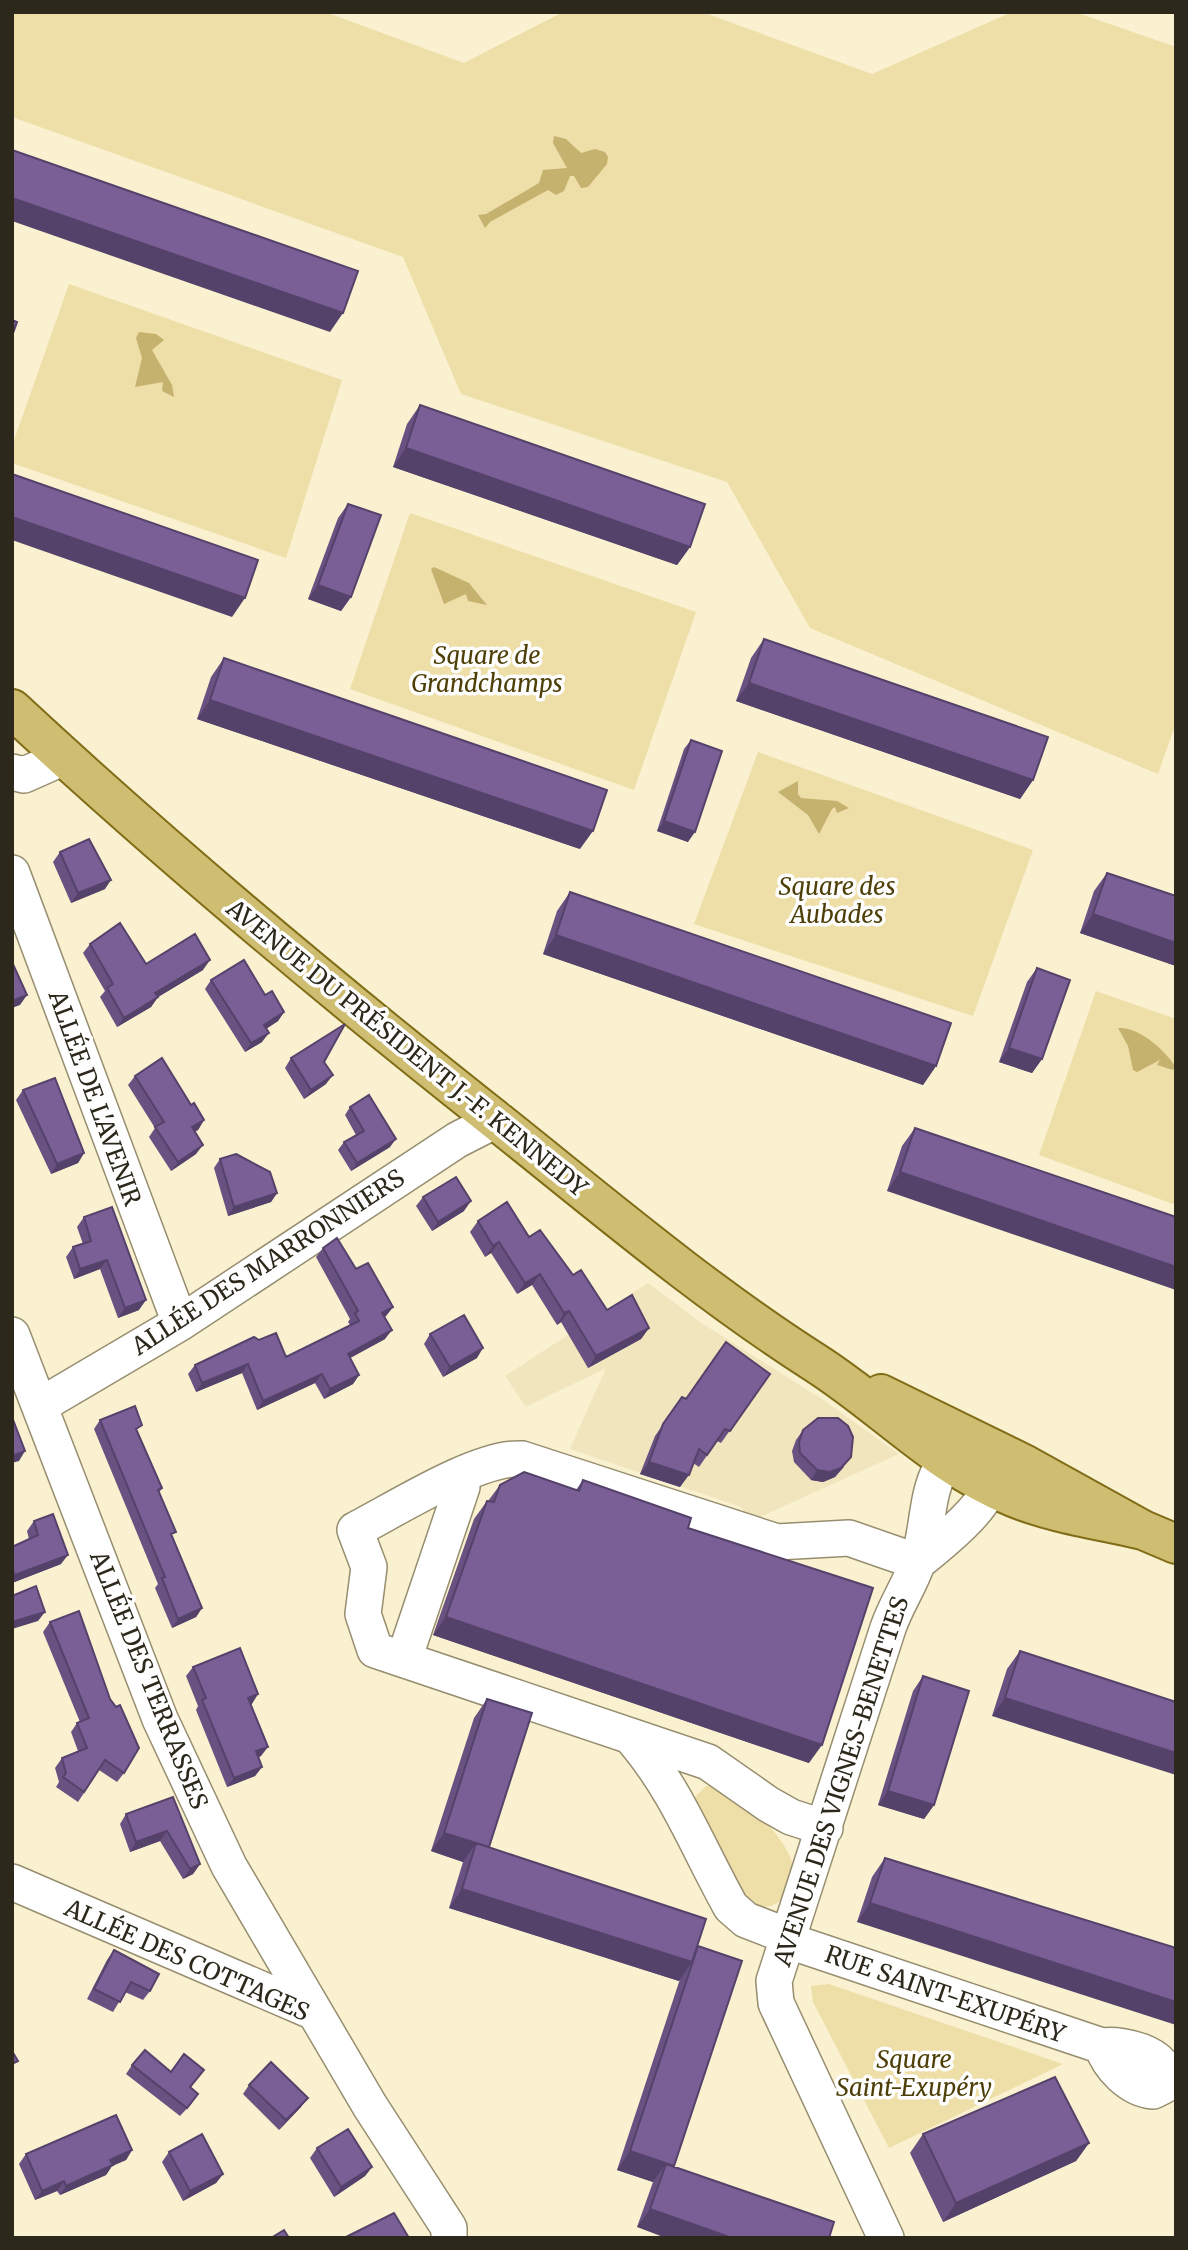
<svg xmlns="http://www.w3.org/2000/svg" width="1188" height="2250" font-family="Merriweather,serif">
<rect width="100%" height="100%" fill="#faf1d0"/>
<path fill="#f1e5be" d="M648 1283 703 1324 822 1399 899 1454 751 1521 741 1507 570 1449 606 1368 526 1407 505 1376Z"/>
<path fill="#eedea8" d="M12 12H325L464 63 563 12H702L872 74 1012 12H1075L1176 47V723L1158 774 810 628 727 482 461 394 403 257 12 117Z
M69 284 342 380 286 558 12 463V446Z
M410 513 696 612 634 790 350 689Z
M758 752 1033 850 973 1016 694 924Z
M1096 991 1176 1019V1205L1039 1155Z
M706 1786C736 1788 794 1840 794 1874 794 1880 789 1888 786 1894 774 1911 760 1908 742 1903L694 1798Z
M829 1984 1063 2064 889 2148 813 2002 811 1986Z"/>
<path fill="#c5b26e" d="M554 136 566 139 581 153 595 149 605 152 608 157 607 164 588 187 581 188 574 176H570L564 191 556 195 548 190 490 222 485 228 478 215 486 214 539 183 543 170 567 168 553 143Z
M139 332 156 334 164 340 152 350 172 385 174 397 162 391 163 382 135 387 142 358 136 338Z
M434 567 469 583 487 605 468 601 466 594 444 604 431 569Z
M798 781V794L801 798 837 801 849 808 837 813 835 807 832 809 819 834 808 815 778 792Z
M1118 1028C1138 1026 1165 1050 1175 1066L1173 1070 1157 1065 1160 1060 1137 1072 1133 1070 1128 1046Z"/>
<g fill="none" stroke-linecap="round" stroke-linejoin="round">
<defs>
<path id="minor" d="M12 772 24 775 51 763 59 754
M12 873 180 1323
M12 1335 160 1719 229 1866 370 2106 449 2228V2238
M41 1405 180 1323 457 1140 496 1120
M404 1659 462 1487 460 1476
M633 1739C676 1789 699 1850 731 1907L746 1920 790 1937
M825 1828 791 1817 768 1804 708 1762 375 1650 363 1614 369 1567 355 1530C396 1509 479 1456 522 1459L777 1542 849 1538 918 1562
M12 1882 314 2012
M789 1941 1102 2046C1125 2043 1177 2056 1163 2086L1153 2091C1130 2089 1109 2067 1102 2046
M886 2238 776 2003 774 1981 888 1628C896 1605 909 1586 917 1564 934 1520 919 1448 984 1445 989 1453 994 1461 994 1471 995 1502 940 1544 918 1562"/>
<path id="major" d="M12 709C168 854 331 990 498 1122 602 1205 703 1291 814 1362 882 1405 937 1466 1013 1497 1054 1514 1101 1520 1143 1530
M881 1394 1024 1464 1143 1530 1176 1544"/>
</defs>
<use href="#minor" stroke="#978e70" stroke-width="38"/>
<use href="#major" stroke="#816d17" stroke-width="42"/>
<use href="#minor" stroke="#fff" stroke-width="35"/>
<use href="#major" stroke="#cfbd72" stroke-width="38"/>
</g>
<path fill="#695282" d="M420 405 690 547 677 565 393 467 407 424Z
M348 504 351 597 341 611 308 599 338 518Z
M764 639 1033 780 1020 799 736 701 751 658Z
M224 658 580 849 197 719 211 677Z
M691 740 688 842 657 831 684 749Z
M60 852 105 889 71 903 53 862Z
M1107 873 1176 896V966L1080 933 1094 891Z
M570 892 936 1066 923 1085 543 954 557 911Z
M90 944 146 964 203 970 158 997 151 1007 117 1027 100 997 105 991 83 953Z
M1037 968 1042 1059 1032 1073 999 1062 1027 982Z
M211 980 265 995 284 1012 278 1021 266 1029 262 1042 245 1052 205 989Z
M291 1058 324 1062 326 1084 304 1099 285 1068Z
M135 1076 191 1105 204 1120 198 1130 195 1131 196 1154 171 1171 149 1137 155 1128 128 1085Z
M23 1090 84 1153 78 1163 51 1174 16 1100Z
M350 1107 390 1147 351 1171 338 1150 344 1142 356 1135 345 1115Z
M915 1128 1176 1217 887 1191 902 1146Z
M220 1159 277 1193 271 1202 228 1216 214 1168Z
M423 1197 464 1211 432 1231 416 1206Z
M84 1217 139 1310 118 1318 100 1269 74 1279 66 1257 73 1247 83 1244 77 1227Z
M478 1221 529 1237 573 1275 607 1310 649 1328 641 1339 588 1368 561 1322 557 1325 532 1285 517 1294 491 1253 485 1257 470 1232Z
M323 1248 356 1269 393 1307 385 1317V1339L350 1358 359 1375 353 1384 324 1399 315 1383 257 1410 242 1373 196 1392 188 1374 195 1365 286 1357 350 1325 348 1322 350 1319 316 1257Z
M430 1334 477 1358 443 1377 424 1344Z
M770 1374 721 1443 717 1441 699 1467 693 1463 680 1487 640 1474 655 1436 682 1397 686 1399Z
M100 1420 137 1432 162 1488 159 1493 172 1537 202 1608 196 1617 172 1628 155 1588 158 1584 94 1429Z
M803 1430 844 1467 835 1477 823 1482 811 1480 794 1462 792 1451 796 1440Z
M583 1480 688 1528 809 1763 433 1635 474 1519 487 1501H488L500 1485 576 1490Z
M34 1521 61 1564 12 1583V1547L29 1539 27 1531Z
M50 1622 124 1773 117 1782 99 1770 78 1802 56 1787 59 1782 55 1768 62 1758 78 1751 71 1732 77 1723 80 1722 43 1632Z
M1020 1651 1176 1702 992 1716 1007 1669Z
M193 1667 258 1694 251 1704 261 1756 259 1757 262 1767 255 1776 227 1787 196 1710 198 1706 186 1676Z
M923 1676 934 1805 924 1819 878 1805 913 1691Z
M487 1699 489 1847 697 1947 673 2167 834 2222 637 2227 653 2182 617 2170 680 1979 679 1981 449 1908 463 1862 431 1851 474 1718Z
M173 1797 200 1864 193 1874 183 1879 160 1841 130 1852 120 1824 126 1814Z
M885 1858 1176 1948 857 1922 872 1877Z
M114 1950 150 1991 143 2000 125 1992 113 2012 87 1999 107 1960Z
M132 2065 190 2088 192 2103 180 2116 126 2074Z
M249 2085 301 2107 279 2130 243 2094Z
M923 2134 1089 2143 1076 2161 943 2222 910 2153Z
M317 2148 372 2167 365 2176 334 2197 310 2158Z
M132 2150 126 2160 112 2166 106 2175 60 2195 57 2191 35 2200 19 2164 26 2154Z
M169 2152 223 2174 216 2183 183 2201 162 2162Z"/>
<path fill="#55426a" d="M12 198 343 313 330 332 12 221Z
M406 448 690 547 677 565 393 467Z
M12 517 245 598 232 617 12 540Z
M318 585 351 597 341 611 308 599Z
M749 683 1033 780 1020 799 736 701Z
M210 700 593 831 580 849 197 719Z
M664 821 695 832 688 842 657 831Z
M111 880 105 889 71 903 78 893Z
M1093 914 1176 943V966L1080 933Z
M556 935 936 1066 923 1085 543 954Z
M210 960 203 970 148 1003 155 993Z
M27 995 20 1005 12 1008V1001Z
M158 997 151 1007 117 1027 124 1018Z
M284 1012 278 1021 258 1034 264 1025Z
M269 1033 262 1042 245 1052 251 1043Z
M1009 1048 1042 1059 1032 1073 999 1062Z
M333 1075 326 1084 304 1099 311 1090Z
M204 1120 198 1130 186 1137 192 1127Z
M396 1139 390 1147 351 1171 357 1163Z
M203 1145 196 1154 171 1171 178 1162Z
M84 1153 78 1163 51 1174 57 1164Z
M900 1172 1176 1267V1290L887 1191Z
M277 1193 271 1202 228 1216 234 1207Z
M471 1201 464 1211 432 1231 438 1222Z
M499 1242 491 1253 485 1257 493 1246Z
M107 1260 100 1269 74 1279 80 1269Z
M540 1274 532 1285 517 1294 525 1283Z
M146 1300 139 1310 118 1318 125 1308Z
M393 1307 386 1316 376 1322 382 1313Z
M569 1311 561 1322 557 1325 564 1313Z
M649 1328 641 1339 588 1368 596 1356Z
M392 1330 385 1339 341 1363 348 1354Z
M483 1348 477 1358 443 1377 450 1367Z
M248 1364 242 1373 196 1392 202 1383Z
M322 1374 315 1383 257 1410 263 1401Z
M359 1375 353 1384 324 1399 330 1389Z
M25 1451 19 1461 12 1463V1456Z
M851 1457 835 1477 823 1482 811 1480 817 1470Z
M649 1462 689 1475 680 1487 640 1474Z
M68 1555 61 1564 12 1583V1579L15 1575Z
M202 1608 196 1617 172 1628 178 1619Z
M45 1612 38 1621 12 1629V1622Z
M446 1617 822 1745 809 1763 433 1635Z
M258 1694 252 1704 242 1708 248 1698Z
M1005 1698 1176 1753V1775L992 1716Z
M268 1747 261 1756 249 1760 256 1751Z
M262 1767 255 1776 227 1787 234 1778Z
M888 1791 934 1805 924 1819 878 1805Z
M167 1831 160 1841 130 1852 136 1842Z
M444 1833 489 1847 476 1843 463 1862 431 1851Z
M200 1864 193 1874 183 1879 190 1869Z
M462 1889 692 1962 679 1981 449 1908Z
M870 1903 1176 2002V2025L857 1922Z
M308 2098 301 2107 279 2130 286 2120Z
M1089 2143 1076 2161 943 2222 956 2203Z
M132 2150 126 2160 112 2166 106 2175 60 2195 66 2186 110 2160Z
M630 2151 674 2166 666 2164 653 2182 617 2170Z
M372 2167 365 2176 334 2197 341 2187Z
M223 2174 216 2183 183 2201 190 2191Z
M64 2181 57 2191 35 2200 42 2191Z
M650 2209 732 2238H666L637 2227Z"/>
<path fill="#7a5f97" stroke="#55426a" stroke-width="2" d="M12 150 358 271 343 313 12 198Z
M12 320 17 322 12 336Z
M420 405 705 504 690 547 406 448Z
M12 474 258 560 245 598 12 517Z
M348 504 381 515 351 597 318 585Z
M764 639 1048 737 1033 780 749 683Z
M224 658 607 790 593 831 210 700Z
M691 740 722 751 695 832 664 821Z
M89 839 111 880 78 893 60 852Z
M1107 873 1176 896V943L1093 914Z
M570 892 951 1023 936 1066 556 935Z
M120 923 146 964 195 934 210 960 155 993 158 997 124 1018 107 988 113 984 90 944Z
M244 960 265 995 272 991 284 1012 264 1025 269 1033 251 1043 211 980Z
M12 962 27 995 12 1001Z
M1037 968 1070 980 1042 1059 1009 1048Z
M345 1024 324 1062 333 1075 311 1090 291 1058Z
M162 1058 191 1105 194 1103 204 1120 192 1127 203 1145 178 1162 155 1127 164 1122 135 1076Z
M55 1078 84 1153 57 1164 23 1090Z
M369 1095 396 1139 357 1163 344 1142 364 1131 350 1107Z
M915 1128 1176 1217V1267L900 1172Z
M236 1154 270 1172 277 1193 234 1207 220 1159Z
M456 1177 471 1201 438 1222 423 1197Z
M507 1202 529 1237 540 1230 573 1275 581 1270 607 1310 632 1295 649 1328 596 1356 569 1311 564 1313 540 1274 525 1283 499 1242 493 1246 478 1221Z
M112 1207 146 1300 125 1308 107 1260 80 1269 73 1247 91 1241 84 1217Z
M337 1238 356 1269 368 1263 393 1307 382 1313 392 1330 348 1354 359 1375 330 1389 322 1374 263 1401 248 1364 202 1383 195 1365 254 1337 259 1340 276 1333 286 1357 359 1321 355 1313 358 1311 323 1248Z
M464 1315 483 1348 450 1367 430 1334Z
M726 1342 770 1374 730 1431 725 1429 707 1455 699 1449 689 1475 649 1462 663 1424 682 1397 686 1399Z
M135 1406 142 1425 136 1429 162 1488 158 1490 176 1532 171 1534 202 1608 178 1619 162 1578 165 1577 100 1420Z
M12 1417 25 1451 12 1456Z
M818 1418H838L848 1426 853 1437 851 1457 841 1468 830 1472 817 1470 800 1453 799 1442 803 1430Z
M524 1472 579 1491 583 1480 691 1518 688 1528 873 1588 822 1745 446 1617 487 1501 494 1502 500 1485Z
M53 1514 68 1555 15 1575 12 1569V1547L38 1535 34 1521Z
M36 1586 45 1612 12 1622V1596Z
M79 1611 110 1699 116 1707 120 1705 139 1748 124 1773 105 1760 84 1792 63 1777 66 1773 62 1758 87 1748 77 1723 89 1718 50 1622Z
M240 1648 258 1694 248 1698 268 1747 256 1751 262 1767 234 1778 202 1700 206 1698 193 1667Z
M1020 1651 1176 1702V1753L1005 1698Z
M923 1676 969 1691 934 1805 888 1791Z
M487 1699 532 1713 489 1847 444 1833Z
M173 1797 200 1864 190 1869 167 1831 136 1842 126 1814Z
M476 1843 706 1919 692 1962 462 1889Z
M885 1858 1176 1948V2002L870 1903Z
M698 1946 742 1961 674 2166 630 2151Z
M114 1950 159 1974 150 1991 131 1982 120 2002 94 1989Z
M145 2050 171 2072 184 2054 204 2070 190 2087 198 2094 187 2108 132 2065Z
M12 2051 18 2061 12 2064Z
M271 2062 308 2098 286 2120 249 2085Z
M1055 2077 1089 2143 956 2203 923 2134Z
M116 2115 132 2150 110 2160 113 2165 90 2175 66 2186 64 2181 42 2191 26 2154Z
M348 2129 372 2167 341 2187 317 2148Z
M202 2134 223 2174 190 2191 169 2152Z
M666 2164 834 2222 829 2238H732L650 2209Z
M394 2213 409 2238H344Z
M284 2230 289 2238H271Z"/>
<g text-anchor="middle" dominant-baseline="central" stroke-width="7" stroke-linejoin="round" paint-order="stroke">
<g font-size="24" font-style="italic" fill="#4d3f07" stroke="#fefefe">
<text x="487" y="655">Square de<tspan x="487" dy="28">Grandchamps</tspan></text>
<text x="837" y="886">Square des<tspan x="837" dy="28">Aubades</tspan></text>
<text x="914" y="2059">Square<tspan x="914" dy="28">Saint-Exupéry</tspan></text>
</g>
<g font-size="24" fill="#2c291c" stroke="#fefefe">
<text transform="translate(407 1048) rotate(39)">AVENUE DU PRÉSIDENT J.-F. KENNEDY</text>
<text transform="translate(95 1098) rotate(70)">ALLÉE DE L'AVENIR</text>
<text transform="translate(268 1262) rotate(-33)">ALLÉE DES MARRONNIERS</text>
<text transform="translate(149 1680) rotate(68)">ALLÉE DES TERRASSES</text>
<text transform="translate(841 1781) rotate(-72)">AVENUE DES VIGNES-BENETTES</text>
<text transform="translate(187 1960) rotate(24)">ALLÉE DES COTTAGES</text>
<text transform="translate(945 1994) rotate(19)">RUE SAINT-EXUPÉRY</text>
</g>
</g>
<rect width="1188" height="2250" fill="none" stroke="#2c291c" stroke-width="28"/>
</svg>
